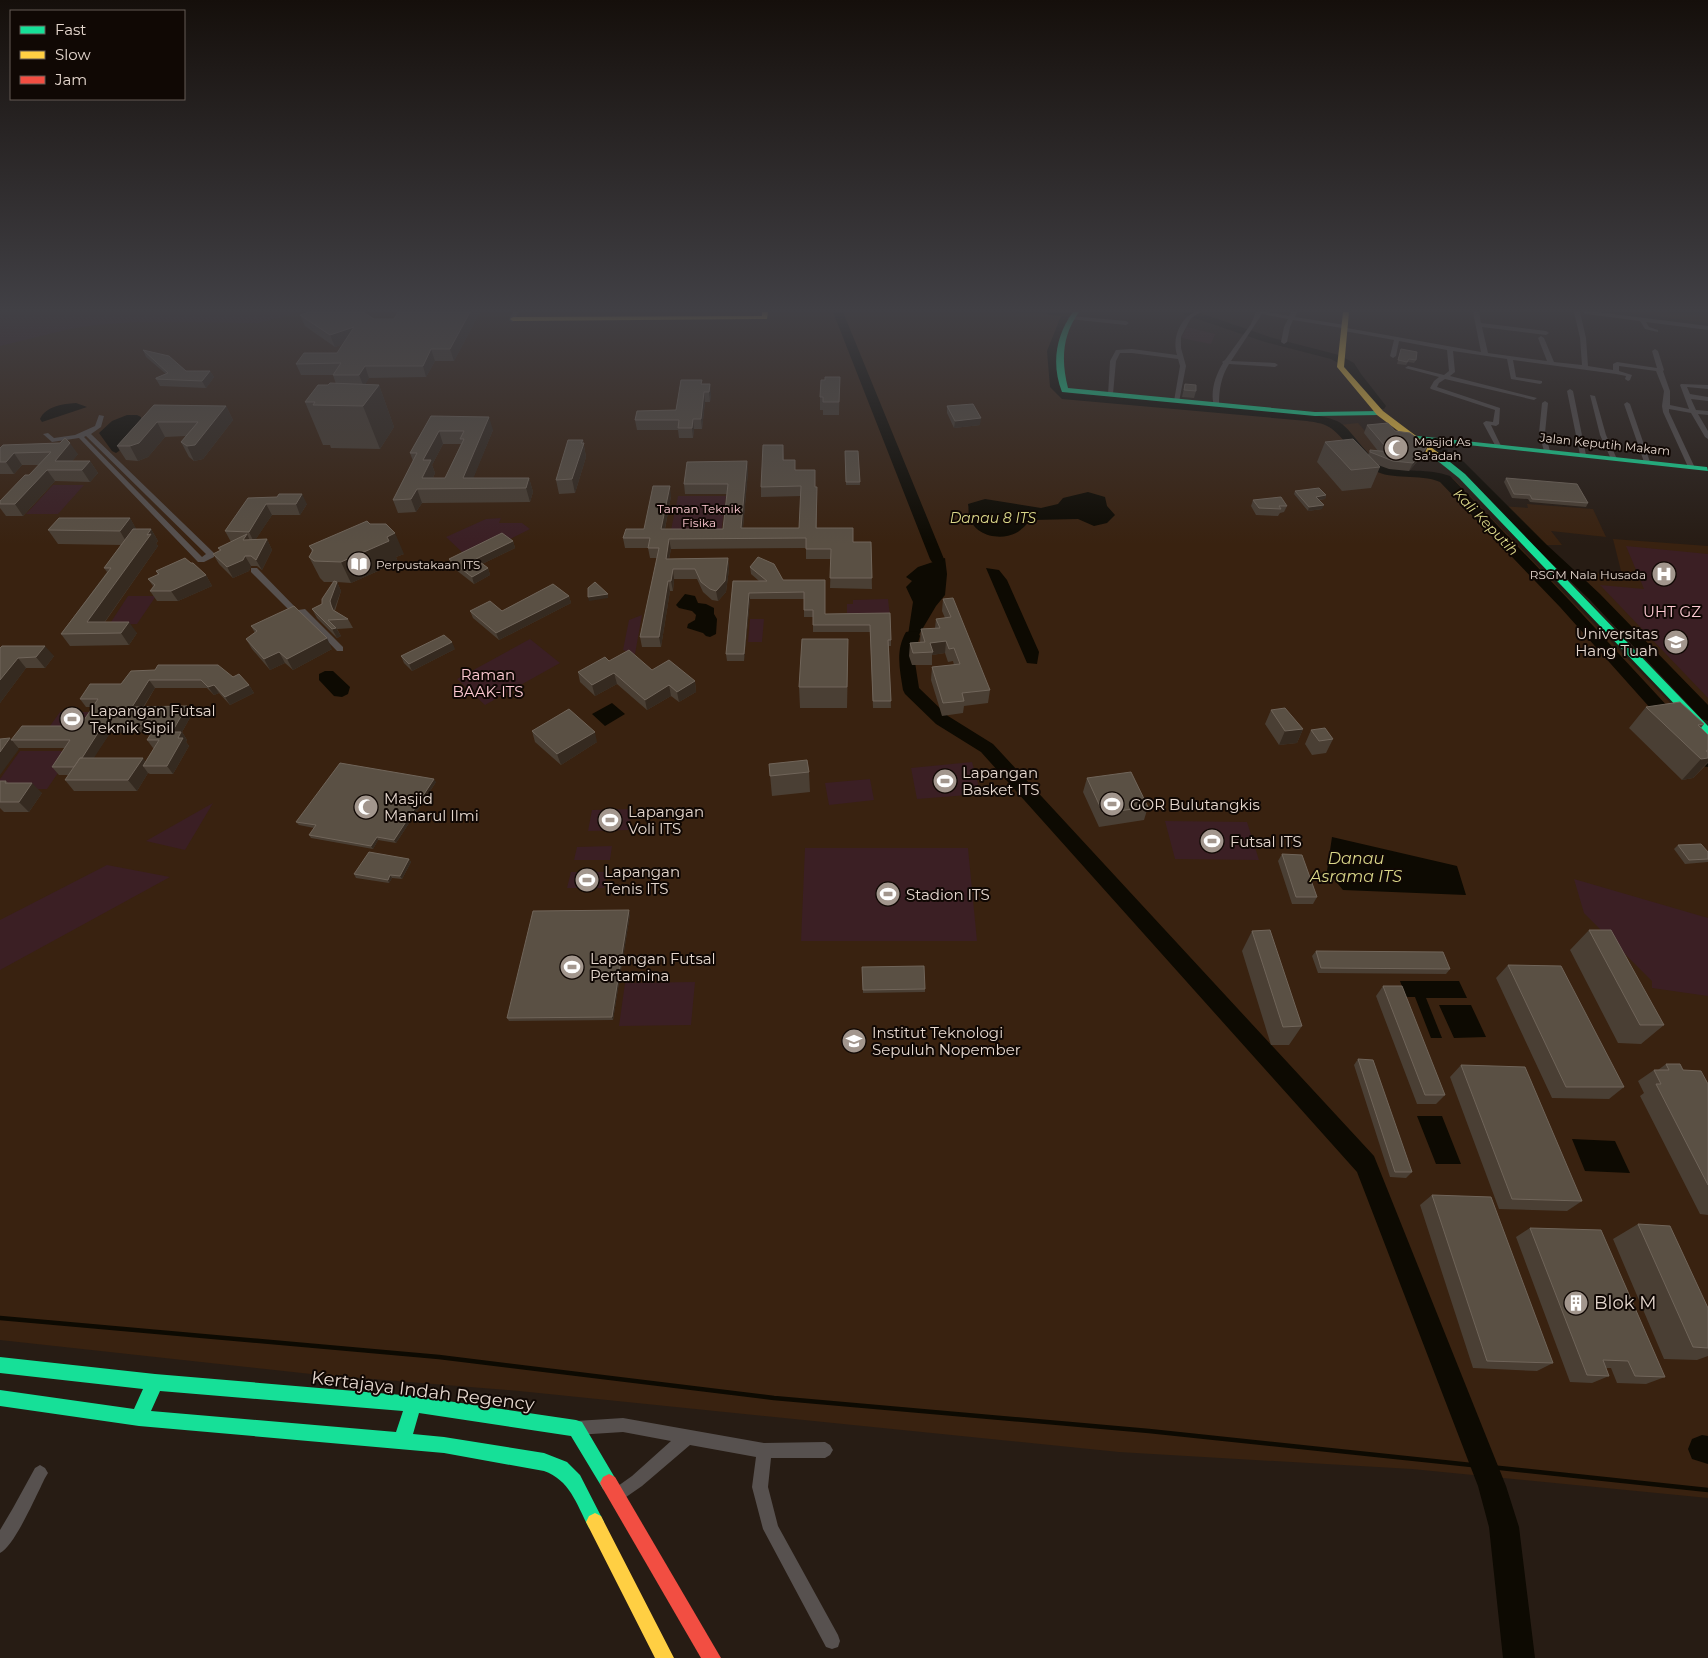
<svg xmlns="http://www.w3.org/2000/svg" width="1708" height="1658" font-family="Montserrat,sans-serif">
<rect width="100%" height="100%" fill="#271c14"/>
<path fill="#392210" d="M0 312H1012L1062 315 1051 349V376L1057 394 1333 420 1368 457 1340 425 1358 423 1365 431 1393 429 1427 455 1373 462 1384 474 1453 478 1708 742V1498L1412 1469 1119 1452 519 1391 311 1374 0 1340Z
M1627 312H1666L1708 316V323Z
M1527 504 1593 509 1606 537 1551 531 1562 545H1540L1501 506 1528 508Z
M1613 539 1708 546V710L1578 572 1622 575Z"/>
<path fill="#3b1f24" d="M0 312H300L259 323 135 322 96 325 70 329 0 346Z
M1187 327 1215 334 1211 344 1181 338Z
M53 485H84L58 514H26Z
M678 496H726L721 534 670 535Z
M501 518 499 523H522L530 529 510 539 500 534 463 553 446 537 486 519Z
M1626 546 1708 554V698L1600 585 1644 589Z
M128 596H156L137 624 109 625Z
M888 599 890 616H847V604H853V600Z
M642 615 635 654 623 650 629 620Z
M750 619H764L762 642H748Z
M530 639 560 663 485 705 457 679Z
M60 712H93L84 726H50Z
M20 751H73L47 789 0 790V779Z
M972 762 981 794 917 799 911 768Z
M870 779 874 800 829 805 825 783Z
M213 803 185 850 146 841Z
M632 809 629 830 588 831 592 810Z
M1165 821 1247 822 1259 860 1175 859Z
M612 846 610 860H574L577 847Z
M805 848H968L977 941H801Z
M107 865 170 877 0 970V920Z
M571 872H607L604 888H567Z
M1574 879 1708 918V996L1652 988V981L1584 913Z
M695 982 691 1025 619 1026 625 983Z"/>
<path fill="#0d0a02" d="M76 403 87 407 42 422 40 419C46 406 63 404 76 403Z
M127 415H137L141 417V423L135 432 119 451 116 453 112 451 99 433 112 421Z
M1088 492 1105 497 1107 506 1115 515 1107 523 1094 526 1078 519 1032 520C1026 524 1022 530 1016 533 1000 541 974 536 969 516 968 512 969 508 968 504L985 499 1041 508 1058 504 1063 498Z
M945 558 947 574 945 595 936 606 917 638 908 635 913 602 906 587 912 581 906 577 918 567Z
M986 568 999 570 1007 580 1039 652 1037 664 1027 663Z
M685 594 695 596 698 603 706 604 714 608V614L717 619 716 634 710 637 706 636 703 633 687 628 688 624 695 620 696 615 692 611 679 608 676 605Z
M325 671H333L350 687 348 694 342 697 334 696 319 680V674Z
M612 703 625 714 605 726 592 714Z
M1332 837 1457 866 1466 895 1343 890 1327 871Z
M1400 981H1459L1467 998H1426L1442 1038H1431L1415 997H1406Z
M1439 1005H1471L1486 1037 1454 1038Z
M1417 1116H1442L1461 1164H1436Z
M1572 1139 1615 1141 1630 1173 1585 1171Z"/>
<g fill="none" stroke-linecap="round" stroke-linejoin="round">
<path stroke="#0d0a02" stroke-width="4.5" d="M0 1318 439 1357 774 1398 1149 1431 1708 1490"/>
<path fill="#0d0a02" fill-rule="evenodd" d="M833 312H843L944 559 942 562H932L930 559Z
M1044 312 1073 313 1059 351 1062 386 1069 393 1307 413C1317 416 1328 417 1337 421 1352 428 1366 458 1385 466 1404 473 1428 468 1450 476L1570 601 1708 750V767L1702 766 1560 607 1440 482C1419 473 1393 481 1373 470 1356 460 1342 434 1329 427 1323 423 1313 422 1307 421L1062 399 1050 387 1047 351 1061 316 1049 315Z
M1182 312H1197L1273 338 1339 355 1354 363 1361 374 1386 406 1384 409H1376L1345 367 1331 359 1265 342 1183 314Z
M1421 436 1448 450V454L1455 455 1464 462 1547 545 1600 594 1708 705V721L1702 719 1590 600 1445 461V456H1438L1416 443 1415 440 1416 437Z
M912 631 918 632 920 636 914 656 919 688 948 716 993 744 1374 1156 1506 1486 1519 1527 1535 1658H1503L1489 1527 1478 1486 1357 1172 981 752 936 724 905 694 903 690C900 670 895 651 906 632Z
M1702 1435 1708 1436V1464L1692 1459 1688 1449 1692 1439Z"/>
<path fill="#57514f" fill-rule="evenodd" d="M513 312H519L514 321 512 322 509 320Z
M1194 312H1201L1191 318 1181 337V348L1186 366 1179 402 1174 401 1180 366 1178 359 1132 353H1120L1116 361 1113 394 1108 395 1110 361 1116 350 1132 349 1177 355C1172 339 1179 320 1194 312Z
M1256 312H1267L1289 316 1291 312H1297L1295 317 1345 325 1347 328 1481 352 1473 312H1479L1481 323 1546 331 1549 333 1546 335 1482 327 1488 353 1547 361 1538 338 1541 336 1544 338 1554 362 1582 365 1580 338 1574 312H1580L1586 338 1588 366 1613 370V364L1617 362 1657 368 1652 351 1655 349 1658 351 1664 370 1663 371 1670 391V405L1689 409 1680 385 1681 384 1708 385V389L1687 387 1690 394 1708 397V401L1691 399 1696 410 1708 411V415L1698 414 1708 431V439L1705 437 1691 413 1669 409V412L1695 468 1689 469 1663 412 1662 406 1664 391 1656 371 1619 366V371L1632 375 1630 380 1628 381 1625 379 1626 376 1616 374 1513 360 1516 377 1542 381V383L1540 384 1511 379 1507 359 1453 351 1455 372 1450 376 1537 398 1534 400 1445 379 1439 383 1437 387 1500 408 1499 424 1496 426 1491 425 1501 446 1496 447 1483 423 1486 421 1493 422 1495 410 1431 389 1430 388 1434 381 1439 377 1405 368 1408 366 1444 375 1449 371 1447 350 1399 341 1396 356 1393 358 1390 356 1394 340 1344 331 1342 328 1293 320 1290 327 1287 342 1284 344 1281 342 1284 327 1288 319 1262 314 1231 361 1275 363 1278 365 1275 367 1229 364C1221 377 1219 390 1219 405L1214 406C1210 392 1215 376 1223 363L1222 362 1225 360 1251 324Z
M1583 312H1597L1708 326V330L1646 322 1649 327 1658 330V332L1645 329 1640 321 1586 314Z
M1071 316 1126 321 1129 323 1126 325 1069 319 1068 318Z
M1570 389 1573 391 1586 455 1583 457 1580 455 1567 391Z
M1590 395 1595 396 1606 435 1617 459 1616 460 1611 459 1600 435Z
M1545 401 1548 403 1545 433 1550 451 1547 453 1544 451 1539 433 1542 403Z
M1627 402 1630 404 1650 462 1649 463 1644 462 1624 404Z
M99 415 104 416 101 427 91 434 214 553V557L204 562H198L79 438 52 442 43 434 48 433 54 438 75 435 95 426ZM86 436 206 554 202 557 84 437Z
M251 568H257L298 610 305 609 343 647V651H337L301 614 294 615 251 572Z
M623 1418 764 1443 825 1442 830 1445 833 1450 830 1455 825 1458H771L768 1487 778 1526 838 1635 840 1641 838 1647 832 1649 826 1647 763 1529 752 1487 756 1457 690 1445 642 1486 616 1504 611 1501 608 1496 611 1491 632 1476 671 1441 623 1432 576 1435 571 1433 569 1428 571 1423 576 1421Z
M40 1465 45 1468 48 1473 45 1478C37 1494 14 1547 0 1553V1530L13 1508 35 1468Z"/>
<path fill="#16e098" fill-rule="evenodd" d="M1073 312H1079C1062 336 1061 360 1068 388L1315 412 1380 411 1384 413 1380 415 1315 416 1062 392C1051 364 1056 335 1073 312Z
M1409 435 1707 467 1708 471 1412 439H1409Z
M1434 454H1440L1465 474 1708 726V736L1704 735 1459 478 1434 458Z
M0 1357 155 1374 414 1396 576 1420 582 1422 618 1483 615 1489 609 1492 603 1489 571 1436 419 1413 413 1434 444 1437 544 1453 567 1462 580 1475 604 1522 601 1528 595 1531 589 1528C577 1505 570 1480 544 1471L444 1453 139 1426 0 1406V1390L134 1409 143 1389 0 1373ZM160 1391 403 1411 396 1432 151 1411Z"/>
<path fill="#ffcf43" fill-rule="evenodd" d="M762 312H768L767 319 513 321 510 319 513 317 762 316Z
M1343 312H1349L1344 367 1383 411 1440 454V458H1434L1377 415 1337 367Z
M595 1513 601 1516 674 1658H655L586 1522 589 1516Z"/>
<path fill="#f24e42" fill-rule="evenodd" d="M609 1474 615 1477 721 1658H701L603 1489 600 1483 603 1477Z"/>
</g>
<path fill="#4a3f34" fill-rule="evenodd" d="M480 312 454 361H435L426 377 369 378 365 384 379 385 394 427 380 449 331 448 330 445H323L305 402 328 385 336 384 333 375H301L296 364 337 353 343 344 335 347 305 326 300 315 334 313 374 319H394Z
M1401 349 1416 360 1414 363 1408 362 1406 365 1397 364Z
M143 350 186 371H210L214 377 206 388 160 386 156 379 166 374 146 357Z
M840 377 839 415H823V410H820V397L825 380Z
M702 384 711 394 710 402H705L702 429H694L693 438H679L678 430H637L635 420 676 410Z
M1185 384 1196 391 1194 398 1182 397Z
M154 405 226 406 233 420 203 459 194 461 189 457 181 442 186 436 165 437 148 457 138 461 126 460 117 446Z
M947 406 980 425 954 428 947 413Z
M431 416 493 430 473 478H529L533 492 530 502 422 503 416 512 398 513 393 500 413 461 410 453ZM443 444H461L445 478H433L435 473 432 465Z
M1367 425 1395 431 1428 446 1424 454 1409 471 1389 469 1378 465 1380 467 1371 488 1342 491 1317 462 1325 442 1368 455 1370 450 1378 451 1364 433Z
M583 440 586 457 575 493 559 494 556 480Z
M783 445 784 460 816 487 817 496V528L853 542H871L872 589 830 588 831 559H806V548L671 549 669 559 728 558 729 569 726 592 718 601 712 600 703 592 697 579H674L673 591H670L661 647H642L640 637 657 558H650L648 548H625L623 538 644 529 671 496 665 529H723L727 494H685L684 484 747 461 748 471 743 528H799L801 496 761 497V487Z
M0 448 78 454 72 461H90L98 473 90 482 55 481 23 516H6L0 508V501L29 475 40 465H22L14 474H0Z
M845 451H858L860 485H846Z
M1506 478 1588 503 1586 507 1530 502 1528 499 1512 498 1504 482Z
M1295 491 1326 495 1325 499 1319 500 1322 509 1308 511 1294 494Z
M248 498 307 504 300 515H272L255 540 267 539 272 550 262 570 257 566H251L249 571 233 578 219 564 213 554 220 551 218 548 231 542 225 531Z
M1253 500 1287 506 1284 512 1280 513 1278 516 1256 515 1251 506Z
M130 518 136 529H151L158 541 156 543 158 546 105 622 137 633 129 645 70 646 61 634 107 572 104 568 121 545 58 544 48 530Z
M513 541 515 548 482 564 488 568 490 575 474 584 451 566 449 559Z
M309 546 404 554 396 557 398 562 351 583 337 582 341 591 335 611 348 619 353 628 337 629 341 636 337 638 317 618 312 609 322 604 333 582H324L320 578 309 557 312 552Z
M750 567 783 580H825V614L890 613 891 640V646H889L891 708H873L870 632H813V617H804V599H750L744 661H727L726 654 733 581H759L751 574Z
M156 571 206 575 212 586 178 601H157L150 591 153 586 148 579 158 575Z
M569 596 571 603 499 640 473 618 470 611H502Z
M943 599 990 690 988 703 964 706 963 713 942 716 931 680 932 667 954 665 953 661 948 662 945 653 932 655V665H912L909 656 910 643 920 642 921 629 935 628 936 619 945 618 942 611Z
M251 626 332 649 293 670 285 663 270 670 252 649 246 639 255 633Z
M0 648 54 656 45 668H26L0 703Z
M455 649 412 671 404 663 401 656Z
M609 661 652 670 695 681 696 692 679 702 671 696 647 710 617 684 595 696 580 682 578 672Z
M848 661 847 708H800L799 687Z
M131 671 233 677 249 685 254 693 230 705 219 693 214 695 207 688H155L144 707 192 714 182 732 187 740 186 742 189 746 173 774H150L148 773 137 791H74L65 780 68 775H59L52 767 65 748H18L11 740 80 726 93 707H86L80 699 121 684ZM152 732 147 740 153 748H154L146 762 93 758 110 733Z
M1646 707 1704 724 1701 728 1708 735V763L1693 778 1682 780 1629 728Z
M1271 710 1303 729 1297 743 1279 745 1265 724Z
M1311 730 1333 739 1326 753 1312 755 1305 744Z
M532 731 597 742 561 765 535 742Z
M769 764 809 772 810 792 772 796Z
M1087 778 1148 807 1144 820 1099 827 1083 792Z
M0 781H6L8 783 42 793 29 812H4L0 808Z
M436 782 396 843 378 840 373 849 311 838 309 835 314 828 299 825 296 822Z
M1678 845 1708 852V862L1685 864 1674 849Z
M1282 854 1317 897 1313 904H1292L1278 861Z
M409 859 411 862 402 879 392 878 389 883 356 878 354 874Z
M630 914 613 1020 509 1021 507 1018Z
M1589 930 1664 1025 1641 1044 1618 1043 1570 950Z
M1252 931 1302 1026 1289 1045H1271L1242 951Z
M1316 951 1450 969 1446 974 1318 973 1312 956Z
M1508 965 1624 1087 1609 1099 1552 1098 1496 978Z
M862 967 925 989V992L863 993Z
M1383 986 1445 1095 1436 1104H1417L1376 996Z
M1358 1059 1412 1172 1406 1178 1390 1177 1354 1065Z
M1666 1064 1683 1070 1708 1084V1215L1700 1214 1640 1096 1644 1093 1638 1081 1654 1070H1658Z
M1461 1065 1582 1201 1567 1211 1499 1209 1450 1077Z
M1432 1195 1553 1363 1537 1371 1473 1368 1420 1205Z
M1638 1224 1708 1308V1356L1697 1360 1664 1359 1613 1239Z
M1530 1228 1665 1377 1646 1384 1617 1383 1611 1368H1606L1609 1376 1592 1383 1570 1382 1516 1237Z"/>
<path fill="#352a20" d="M470 312H480L454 361 450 349Z
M354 327 358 339 335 347 330 335Z
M431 349 435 361 426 377 423 366Z
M365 366 369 378 364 387 359 375Z
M210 371 214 377 206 388 202 381Z
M710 384 711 394 710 402 709 392Z
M379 385 394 427 380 449 363 406Z
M704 392 705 402 702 429 701 419Z
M226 406 233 420 203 459 194 461 187 446Z
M489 417 493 430 469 489 463 478Z
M981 418 980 425 954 428 955 421Z
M693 419 694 429 693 438 692 428Z
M157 422 165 437 148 457 138 461 130 446Z
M439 431 443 444 432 465 435 473 428 489 422 478 423 460Z
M583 440 586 457 575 493 572 479Z
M70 443 78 454 65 470 55 461Z
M1428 446 1424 454 1409 471 1413 463Z
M14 453 22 465 14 474 6 462Z
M90 461 98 473 90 482 82 470Z
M747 461 748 471 742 538 741 528Z
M47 470 55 481 23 516 15 504Z
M529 478 533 492 530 502 526 488Z
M670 486 671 496 663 539 661 529Z
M417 489 422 503 416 512 411 499Z
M302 494 307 504 300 515 296 504Z
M1326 495 1325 499 1315 500 1316 497Z
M266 504 272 515 254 542 249 532Z
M1324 505 1322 509 1308 511 1309 507Z
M130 518 138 532 128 545 120 531Z
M151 529 158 541 156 543 158 546 96 634 87 622Z
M395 533 404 554 396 557 398 562 351 583 341 562 387 537Z
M247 534 252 545 243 540Z
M267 539 272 550 262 570 256 560Z
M669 539 671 549 667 569 666 559Z
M513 541 515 548 478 566 476 559Z
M245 556 251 566 249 571 233 578 227 567Z
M728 558 729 569 726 592 718 601 716 591Z
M488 568 490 575 474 584 472 577Z
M673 569 674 579 673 591 671 581Z
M206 575 212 586 178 601 171 591Z
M668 581 670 591 661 647 659 637Z
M337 582 341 591 334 610 335 614 331 605 330 601Z
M749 593 750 599 744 661V654Z
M608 594V598L589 601 588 597Z
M569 596 571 603 499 640 496 633Z
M129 622 137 633 129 645 121 633Z
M336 628 341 636 337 638 332 629Z
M327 638 332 649 293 670 287 659Z
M946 641 945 653 932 655 933 652 930 643Z
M452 642 455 649 412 671 409 664Z
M45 646 54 656 45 668 36 657Z
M279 652 285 663 270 670 264 659Z
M18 658 26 668 0 703V680Z
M614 673 617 684 595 696 592 685Z
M149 680 155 688 138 715 132 707Z
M695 681 696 692 679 702 677 692Z
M214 685 219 693 214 695 208 687Z
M249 685 254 693 230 705 225 697Z
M669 685 671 696 647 710 645 700Z
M187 706 192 714 182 732 187 740 186 742 189 746 173 774 167 766 172 732Z
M103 725 110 733 83 775 76 766Z
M1303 729 1297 743 1279 745 1285 731Z
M595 732 597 742 561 765 557 754Z
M10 738 19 749 0 775V752Z
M143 758 149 766H143L148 773 137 791 128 780Z
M1708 758V762L1693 778 1682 780 1701 759Z
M434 779 436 782 396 843 394 840Z
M32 783 42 793 29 812 19 802Z
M377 837 378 840 373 849 371 846Z
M409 859 411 862 402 879 400 876Z
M390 875 392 878 389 883 388 880Z
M629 910 630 914 613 1020 612 1017Z"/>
<path fill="#5a5044" stroke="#70655a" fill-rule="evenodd" d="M309 312H331L334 313 339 312H363L374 319H394L398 312H470L450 349H431L423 366H365L359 375H333L341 363 296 364 304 353H337L354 327 330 335 300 315Z
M1401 349 1417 352 1416 360 1409 359 1407 362 1398 360Z
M143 350 169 356 186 371H210L202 381 156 379V378L168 373Z
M825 377H840L839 402H823V397H820L821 380H825Z
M681 380H702L701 384H710L709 392H704L701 419H693L692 428H678L679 420H635L637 411 676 410Z
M330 383 379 385 363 406 313 405 315 402H305L318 385H328Z
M1185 384 1196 385V391L1184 390Z
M973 404 981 418 955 421 947 406Z
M154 405 226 406 195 445 187 446 181 442 198 422H157L139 443 130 446H117Z
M431 416 489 417 463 478H529L526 488 417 489 411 499 393 500 417 453H410ZM439 431H464L460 439H464L445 478H422L431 460H423Z
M1388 423 1395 431 1410 433 1428 446 1413 463 1393 461 1370 452V450L1390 452 1367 425Z
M65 438 70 443 55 461H90L82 470H47L15 504H0V501L25 475H29L51 452 14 453 6 462H0V448L3 445 60 443Z
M1353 439 1380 467 1351 470 1325 442Z
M568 440H583L581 443H584L572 479 556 480Z
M763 445H783V460H795V470H815V487H817L816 528H853V542H871L872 578H830L831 549H806V538L669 539 666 559 728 558 725 581 716 591 710 589 701 582 695 569H673L671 581H668L659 637H640L659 548H648L650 538H623L626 529H644L653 486H670L661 529H723L728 484H684L687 462 747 461 741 528H799L801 486 761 487Z
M845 451H858L860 482H846Z
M1506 478 1577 484 1588 503 1532 499 1530 495 1514 494Z
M1319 488 1326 495 1316 497 1324 505 1309 507 1295 491Z
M279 494H302L296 504H266L249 532 225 531 248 498 277 497Z
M1281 497 1287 506H1279L1281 509 1259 508 1253 500Z
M59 518H130L120 531 48 530Z
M367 521 370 524H386L395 533 387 537 389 541 341 562 314 561 309 557 313 550 309 546Z
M133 529H151L147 535 151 534 87 622H129L121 633 61 634 111 568H104Z
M502 533 513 541 476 559 488 568 472 577 449 559Z
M247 534 243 540 267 539 256 560 251 556H245L243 560 227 567 213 554 221 550 218 548Z
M758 557 774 564 783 580H825V614L890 613 891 640H888L891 701H873L870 625H813V610H804V592L749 593 744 654H726L733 581H767L750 567Z
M185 558 191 563H193L206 575 171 591H150L155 585 148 579 159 574 156 571Z
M334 581 337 582 330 601 331 605 333 610 348 619 328 620 336 628 332 629 312 609 322 604V599Z
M595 582 608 594 588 597V588Z
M553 584 569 596 496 633 470 611 490 601 502 611Z
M953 598 990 690 962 693 964 701 943 703 932 667 960 664 954 648 949 649 946 641 930 643 933 652 913 653 910 643 925 642 921 629 940 628 936 619 951 617 943 599Z
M294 606 327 638 287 659 279 652 264 659 246 639 257 631 251 626Z
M444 635 452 642 409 664 401 656Z
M802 639H848L847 687H799Z
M2 646H45L36 657 18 658 0 680V648Z
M629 650 652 670 669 660 695 681 677 692 669 685 645 700 614 673 592 685 578 672 605 657 609 661Z
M158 665H218L233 677 239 674 249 685 225 697 214 685 208 687 201 680H149L132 707 187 706 172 732H181L178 738H183L167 766H143L159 740H147L157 724 103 725 82 758H80L74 767H52L70 740H11L22 726H80L98 699H80L90 684H121L131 671 155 670Z
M1680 702 1704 724 1698 725 1708 735V750L1706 751 1708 752V758L1701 759 1646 707Z
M1285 708 1303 729 1285 731 1271 710Z
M569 709 595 732 557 754 532 731Z
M1325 728 1333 739 1319 741 1311 730Z
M10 738 0 752V739Z
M80 758H143L128 780H65Z
M807 760 809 772 770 776 769 764Z
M340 763 434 779 394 840 377 837 371 846 309 835 316 825 296 822Z
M1131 772 1148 807 1103 813 1087 778Z
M0 781H6L5 783H32L19 802H0Z
M1701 844 1708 852V859L1689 860 1678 845Z
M369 852 409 859 400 876 390 875 388 880 354 874Z
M1282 854 1302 855 1317 897H1296Z
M629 910 612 1017 507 1018 533 911Z
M1270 930 1302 1026 1283 1027 1252 931Z
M1589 930H1611L1664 1025H1640Z
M1316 951 1443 952 1450 969 1321 968Z
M1508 965 1561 966 1624 1087H1566Z
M924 966 925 989 863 990 862 967Z
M1383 986H1402L1445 1095H1425Z
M1358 1059 1373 1060 1412 1172H1395Z
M1666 1064H1680L1683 1070 1701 1071 1708 1084V1185L1656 1084H1661L1654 1070H1669Z
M1461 1065 1525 1067 1582 1201 1512 1199Z
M1432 1195 1491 1197 1553 1363 1487 1361Z
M1638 1224 1670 1226 1708 1308V1348L1693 1347Z
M1530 1228 1601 1230 1665 1377 1635 1376 1628 1361 1603 1360 1609 1376 1587 1375Z"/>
<linearGradient id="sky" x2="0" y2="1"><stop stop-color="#150f0b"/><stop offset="0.57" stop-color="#414045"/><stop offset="1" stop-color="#414045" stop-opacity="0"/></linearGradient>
<rect width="1708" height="544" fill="url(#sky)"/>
<defs>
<symbol id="mosque-disc" viewBox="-11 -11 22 22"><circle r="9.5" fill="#a2968d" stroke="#100804"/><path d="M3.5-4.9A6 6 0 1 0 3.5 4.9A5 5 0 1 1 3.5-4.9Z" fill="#fff"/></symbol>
<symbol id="library-disc" viewBox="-11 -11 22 22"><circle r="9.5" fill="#a2968d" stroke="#100804"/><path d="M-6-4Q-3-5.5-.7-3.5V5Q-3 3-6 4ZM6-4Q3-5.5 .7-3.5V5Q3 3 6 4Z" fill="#fff"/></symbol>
<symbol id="hospital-disc" viewBox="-11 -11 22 22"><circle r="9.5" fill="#a2968d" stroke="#100804"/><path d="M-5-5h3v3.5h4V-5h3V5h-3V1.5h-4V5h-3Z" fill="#fff"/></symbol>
<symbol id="university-disc" viewBox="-11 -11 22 22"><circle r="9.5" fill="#a2968d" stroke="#100804"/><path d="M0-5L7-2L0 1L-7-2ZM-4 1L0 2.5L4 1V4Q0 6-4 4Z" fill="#fff"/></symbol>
<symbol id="stadium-disc" viewBox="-11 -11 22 22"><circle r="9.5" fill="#a2968d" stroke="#100804"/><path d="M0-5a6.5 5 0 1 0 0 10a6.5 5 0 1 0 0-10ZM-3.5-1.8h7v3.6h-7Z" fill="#fff"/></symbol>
<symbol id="building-disc" viewBox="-11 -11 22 22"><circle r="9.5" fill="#a2968d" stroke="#100804"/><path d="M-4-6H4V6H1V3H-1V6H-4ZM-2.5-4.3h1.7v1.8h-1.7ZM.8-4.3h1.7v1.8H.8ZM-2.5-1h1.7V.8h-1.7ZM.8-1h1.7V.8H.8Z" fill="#fff"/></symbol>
</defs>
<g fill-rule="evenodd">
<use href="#mosque-disc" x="1382" y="434" width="28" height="28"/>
<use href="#library-disc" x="345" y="550" width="28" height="28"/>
<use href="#hospital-disc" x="1650" y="560" width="28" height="28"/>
<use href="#university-disc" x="1662" y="628" width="28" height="28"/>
<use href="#stadium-disc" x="58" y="705" width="28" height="28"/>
<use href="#stadium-disc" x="931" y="767" width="28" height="28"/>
<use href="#stadium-disc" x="1098" y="790" width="28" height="28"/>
<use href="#mosque-disc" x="352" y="793" width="28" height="28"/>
<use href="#stadium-disc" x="596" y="806" width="28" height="28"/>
<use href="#stadium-disc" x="1198" y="827" width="28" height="28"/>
<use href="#stadium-disc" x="573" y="866" width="28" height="28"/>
<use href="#stadium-disc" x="874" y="880" width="28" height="28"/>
<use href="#stadium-disc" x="558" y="953" width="28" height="28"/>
<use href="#university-disc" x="840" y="1027" width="28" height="28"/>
<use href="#building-disc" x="1562" y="1289" width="28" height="28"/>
</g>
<g text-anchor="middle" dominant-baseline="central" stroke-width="4" stroke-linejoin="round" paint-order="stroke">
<g font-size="12" fill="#e5d7ce" stroke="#100804" text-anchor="start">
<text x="1414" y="441">Masjid As<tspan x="1414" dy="14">Sa'adah</tspan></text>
<text x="376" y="564">Perpustakaan ITS</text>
<text x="1646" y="574" text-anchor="end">RSGM Nala Husada</text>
</g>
<g font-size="12" fill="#e5d7ce" stroke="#100804">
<text transform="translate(1605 444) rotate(6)">Jalan Keputih Makam</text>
</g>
<g font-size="12" fill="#fecad3" stroke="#100804">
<text x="699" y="508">Taman Teknik<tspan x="699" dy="14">Fisika</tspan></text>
</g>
<g font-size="14" font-style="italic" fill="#dbd88a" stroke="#100804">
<text x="993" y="518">Danau 8 ITS</text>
<text transform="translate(1486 522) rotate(46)">Kali Keputih</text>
</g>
<g font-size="15" fill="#fecad3" stroke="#100804">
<text x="1672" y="611">UHT GZ</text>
<text x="488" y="674">Raman<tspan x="488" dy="17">BAAK-ITS</tspan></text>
</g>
<g font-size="15" fill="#e5d7ce" stroke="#100804" text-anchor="start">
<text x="1658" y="633" text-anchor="end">Universitas<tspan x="1658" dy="17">Hang Tuah</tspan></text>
<text x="90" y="710">Lapangan Futsal<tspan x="90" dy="17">Teknik Sipil</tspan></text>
<text x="962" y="772">Lapangan<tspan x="962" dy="17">Basket ITS</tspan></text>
<text x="384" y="798">Masjid<tspan x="384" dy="17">Manarul Ilmi</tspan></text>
<text x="1130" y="804">GOR Bulutangkis</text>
<text x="628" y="811">Lapangan<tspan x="628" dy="17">Voli ITS</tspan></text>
<text x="1230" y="841">Futsal ITS</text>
<text x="604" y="871">Lapangan<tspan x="604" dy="17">Tenis ITS</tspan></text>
<text x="906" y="894">Stadion ITS</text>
<text x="590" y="958">Lapangan Futsal<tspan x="590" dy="17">Pertamina</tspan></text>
<text x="872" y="1032">Institut Teknologi<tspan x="872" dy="17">Sepuluh Nopember</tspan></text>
</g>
<g font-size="16" font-style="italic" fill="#dbd88a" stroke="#100804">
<text x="1356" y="858">Danau<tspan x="1356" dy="18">Asrama ITS</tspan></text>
</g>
<g font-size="18" fill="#e5d7ce" stroke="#100804" text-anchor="start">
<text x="1594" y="1303">Blok M</text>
</g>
<g font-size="18" fill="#e5d7ce" stroke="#100804">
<text transform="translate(423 1391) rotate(7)">Kertajaya Indah Regency</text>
</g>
</g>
<rect x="10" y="10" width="175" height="90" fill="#100804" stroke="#655b55"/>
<rect x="20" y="26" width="25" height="8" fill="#16e098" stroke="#655b55"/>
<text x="55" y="35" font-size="15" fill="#e5d7ce">Fast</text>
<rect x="20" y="51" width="25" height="8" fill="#ffcf43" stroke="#655b55"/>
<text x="55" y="60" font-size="15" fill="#e5d7ce">Slow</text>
<rect x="20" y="76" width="25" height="8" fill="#f24e42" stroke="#655b55"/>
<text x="55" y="85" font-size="15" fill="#e5d7ce">Jam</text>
</svg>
